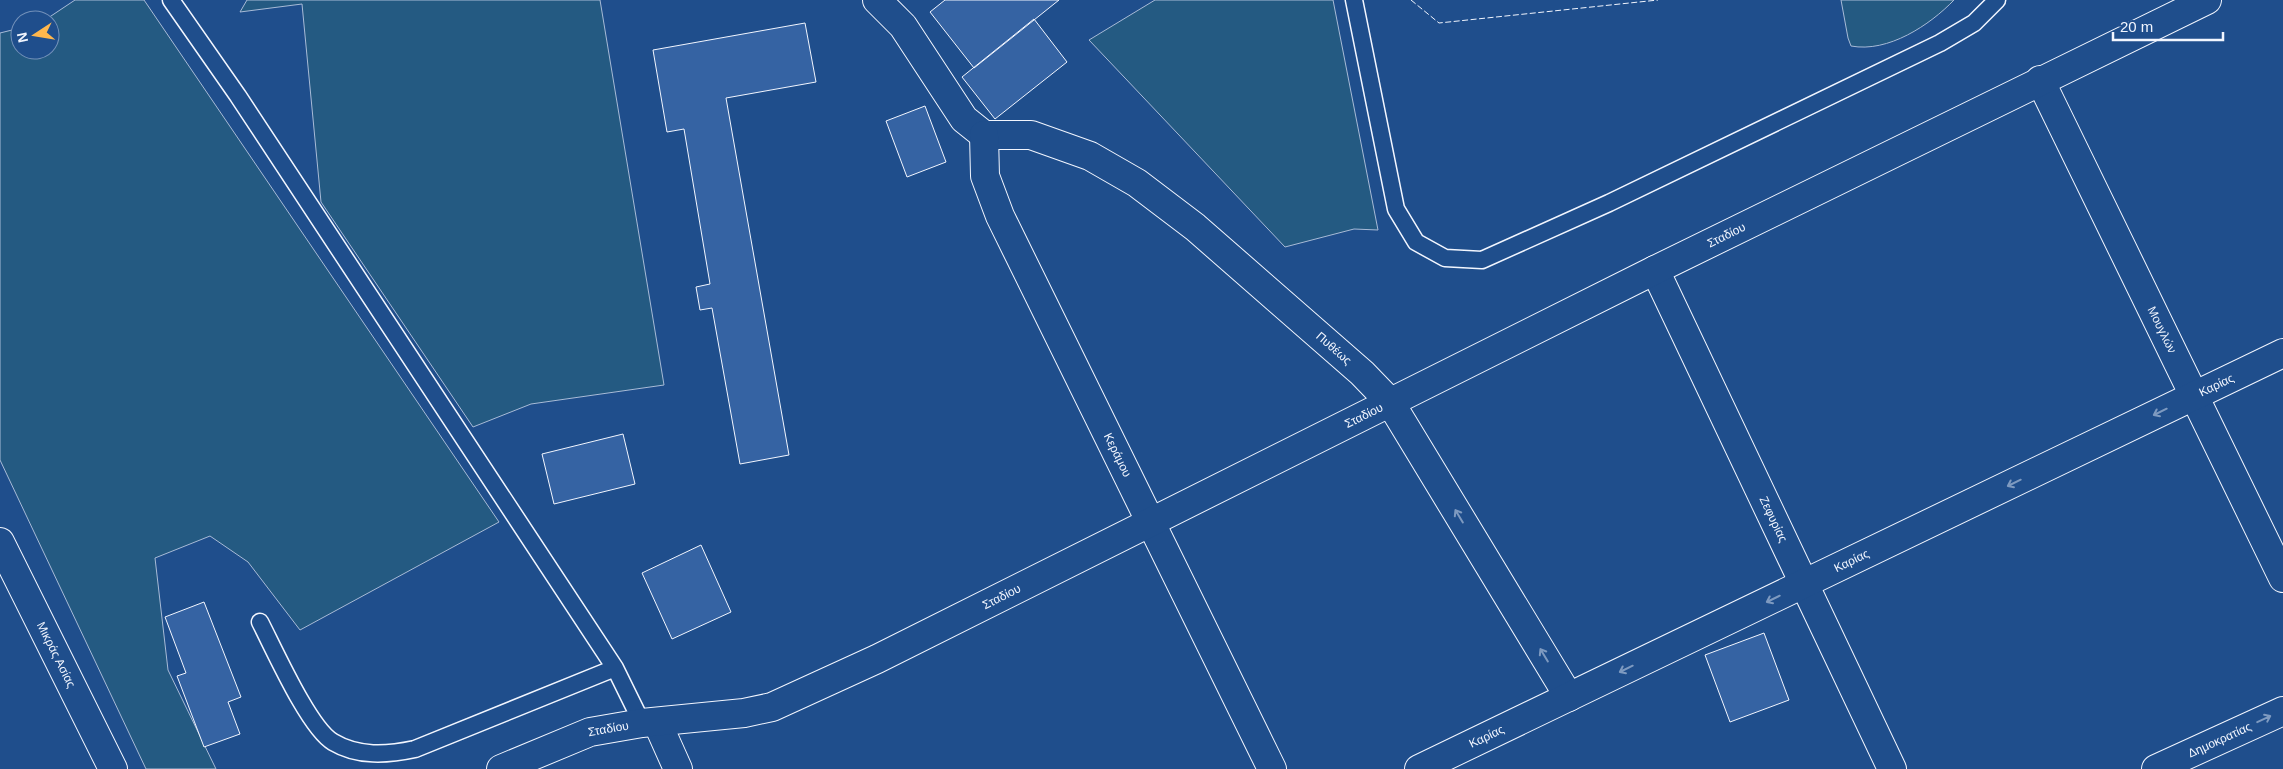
<svg xmlns="http://www.w3.org/2000/svg" width="2283" height="769" font-family="Helvetica,sans-serif">
<rect width="100%" height="100%" fill="#1f4e8c"/>
<path fill="#245a82" stroke="#a8bbd7" d="M75 0H144L499 522 300 630 248 562 210 536 155 558 168 670 216 769H146L0 460V33L20 28V50H50V20H45Z
M247 0H600L664 385 531 404 473 427 321 202 302 4 240 12Z
M1155 0H1333L1378 230 1354 229 1285 247 1089 40Z
M1841 0H1954C1930 25 1888 53 1851 46L1848 38Z"/>
<path fill="#3563a3" stroke="#f2f6ff" d="M945 0H1059L974 68 930 12Z
M1034 19 1067 62 995 119 962 77Z
M805 23 816 82 726 98 789 455 740 464 712 308 700 310 696 287 710 284 684 129 667 132 653 50Z
M925 106 946 162 907 177 886 121Z
M623 434 635 484 554 504 542 454Z
M701 545 731 612 672 639 642 573Z
M204 602 241 697 228 702 240 734 204 747 177 676 186 673 165 617Z
M1764 633 1789 700 1730 722 1705 655Z"/>
<g fill="none" stroke-linecap="round" stroke-linejoin="round">
<defs>
<path id="lane" d="M171 0 238 96 615 668 642 723
M1354 0 1396 209 1416 242 1445 258 1482 260 1609 203 1940 43 1974 23 1997 0
M260 622C274 649 309 728 333 742 358 757 387 755 415 749L615 668"/>
<g id="street">
<path d="M877 0 903 26 964 119 984 135"/>
<path id="s1" d="M2040 80 2283 578"/>
<path id="s2" d="M984 135H1031L1090 156 1137 183 1195 227 1362 373 1390 402 1569 697"/>
<path id="s3" d="M984 135 985 176 1000 216 1272 769"/>
<path id="s4" d="M1655 270 1892 769"/>
<path id="s5" d="M0 542 113 769"/>
<path d="M657 722 678 769"/>
<path id="s6" d="M501 769 590 732 642 723 744 713 772 707 877 659 1655 270 2207 0"/>
<path id="s7" d="M1419 769 2283 353"/>
<path id="s8" d="M2156 769 2283 711"/>
</g>
</defs>
<use href="#lane" stroke="#f2f6ff" stroke-width="19"/>
<use href="#street" stroke="#f2f6ff" stroke-width="30"/>
<use href="#lane" stroke="#1f4e8c" stroke-width="16"/>
<use href="#street" stroke="#1f4e8c" stroke-width="28"/>
<path stroke="#f2f6ff" stroke-width="1" stroke-dasharray="6 2.5" stroke-linecap="butt" d="M1411 0 1439 23 1658 0"/>
</g>
<defs><path id="oneway-shaft" d="M-6 0H5M1.5-3L5.5 0L1.5 3" fill="none" stroke-width="1.6" stroke-linecap="round" stroke-linejoin="round" transform="scale(1.25)"/></defs>
<g stroke="#7e9ac0">
<use href="#oneway-shaft" transform="translate(2160 412) rotate(154)"/>
<use href="#oneway-shaft" transform="translate(2014 483) rotate(154)"/>
<use href="#oneway-shaft" transform="translate(1459 516) rotate(-121)"/>
<use href="#oneway-shaft" transform="translate(1773 599) rotate(154)"/>
<use href="#oneway-shaft" transform="translate(1544 655) rotate(-121)"/>
<use href="#oneway-shaft" transform="translate(1626 669) rotate(154)"/>
<use href="#oneway-shaft" transform="translate(2264 719) rotate(-25)"/>
</g>
<g text-anchor="middle" dominant-baseline="central" stroke-width="4" stroke-linejoin="round" paint-order="stroke">
<g font-size="12" fill="#f2f6ff" stroke="#1f4e8c">
<text stroke="none"><textPath href="#s6" startOffset="1345">Σταδίου</textPath></text>
<text stroke="none"><textPath href="#s1" startOffset="278">Μουγλών</textPath></text>
<text stroke="none"><textPath href="#s2" startOffset="421">Πυθέως</textPath></text>
<text stroke="none"><textPath href="#s7" startOffset="885">Καρίας</textPath></text>
<text stroke="none"><textPath href="#s6" startOffset="940">Σταδίου</textPath></text>
<text stroke="none"><textPath href="#s3" startOffset="350">Κεράμου</textPath></text>
<text stroke="none"><textPath href="#s4" startOffset="276">Ζεφυρίας</textPath></text>
<text stroke="none"><textPath href="#s7" startOffset="480">Καρίας</textPath></text>
<text stroke="none"><textPath href="#s6" startOffset="535">Σταδίου</textPath></text>
<text stroke="none"><textPath href="#s5" startOffset="126">Μικράς Ασίας</textPath></text>
<text stroke="none"><textPath href="#s6" startOffset="115">Σταδίου</textPath></text>
<text stroke="none"><textPath href="#s7" startOffset="75">Καρίας</textPath></text>
<text stroke="none"><textPath href="#s8" startOffset="70">Δημοκρατίας</textPath></text>
</g>
</g>
<g transform="translate(35 35) rotate(258)"><circle r="24" fill="#1f4e8c" stroke="#7391ba"/>
<path d="M0-4L9 19L0 12L-9 19Z" fill="#ffb74d"/>
<text y="-8" font-size="14" font-weight="bold" text-anchor="middle" fill="#f2f6ff">N</text>
</g>
<path d="M2113 32v8h110v-8" fill="none" stroke="#f2f6ff" stroke-width="2.5"/>
<text x="2120" y="32" font-size="15" fill="#f2f6ff" stroke="#1f4e8c" stroke-width="4" paint-order="stroke">20 m</text>
</svg>
